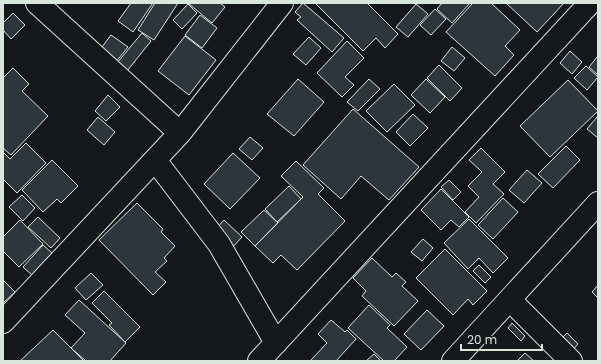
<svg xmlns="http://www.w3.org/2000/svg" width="601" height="364" font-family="Poppins,sans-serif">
<rect width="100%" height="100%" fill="#14181c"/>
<path fill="#2c363c" stroke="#d8e6dc" d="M131 3H153L133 32 118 21Z
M155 3H178L154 40 138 30Z
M188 3H220L225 7 212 23Z
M303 3 344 38 332 52 297 20 301 17 295 12Z
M315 3H367L398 34 385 48 376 38 363 51Z
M442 3H470L452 23 437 9Z
M473 3H491L520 30 505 46 514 55 495 76 446 32Z
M506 3H564L537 32Z
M188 4 197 13 182 29 173 20Z
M416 4 428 14 408 37 396 27Z
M435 9 446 19 431 35 420 25Z
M13 13 25 25 11 39 3 30V23Z
M200 15 217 28 202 48 185 35Z
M142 33 151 41 127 71 117 63Z
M111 35 128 47 115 63 99 51Z
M185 36 216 60 189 95 158 71Z
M309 37 321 48 306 65 293 54Z
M347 41 364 58 345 77 354 85 342 97 317 73Z
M452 47 465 58 454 71 441 61Z
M570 51 582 62 572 74 560 63Z
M598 56V75L589 67Z
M439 65 462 88 450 101 427 78Z
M586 66 598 77 587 90 574 78Z
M13 68 29 84 22 91 48 116 11 155 3 148V78Z
M298 79 324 102 294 136 267 114Z
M369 79 380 89 358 111 347 102Z
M426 79 445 97 430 113 411 95Z
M568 80 598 111 550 157 520 126Z
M394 84 415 105 387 132 366 111Z
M108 95 120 107 106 121 95 111Z
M353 109 419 167 389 200 361 176 341 199 303 165Z
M413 114 428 128 410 146 396 132Z
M98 117 115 132 104 145 87 130Z
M597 117 598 118V138L587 129Z
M250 137 263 148 252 160 239 149Z
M26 143 46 163 17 193 3 179V152L10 159Z
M566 146 580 160 553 188 538 174Z
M481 148 505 172 493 184 504 194 476 223 465 212 479 197 468 186 482 172 469 160Z
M233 153 260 178 230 209 204 184Z
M52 160 78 186 61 203 57 199 43 212 22 190Z
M296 161 324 188 318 194 345 221 297 270 281 255 273 263 255 246 303 197 281 176Z
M527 170 542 183 524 203 509 190Z
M449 180 461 192 453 200 441 187Z
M289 186 301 199 277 222 265 209Z
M441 189 469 217 459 227 451 220 441 230 421 210Z
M22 195 35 208 23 221 9 207Z
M503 198 518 212 493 239 478 225Z
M137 203 163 229 161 232 175 246 164 258 167 261 155 272 166 282 153 295 99 240Z
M264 210 278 223 255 246 241 232Z
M38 217 60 238 51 248 28 227Z
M469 219 508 258 493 273 479 258 468 269 444 243Z
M20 220 43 244 19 267 3 251V237Z
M224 220 242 237 232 248 214 231Z
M423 239 433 248 422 261 411 252Z
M43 245 52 253 32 275 23 267Z
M445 249 487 291 473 305 468 299 453 315 416 278Z
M372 258 392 277 396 273 406 282 402 286 418 301 394 326 362 296 366 291 353 278Z
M479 265 491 277 485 283 473 271Z
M91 273 103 285 86 300 75 288Z
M3 280 15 292 3 303Z
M598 285V298L592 292Z
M104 291 140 327 125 342 109 325 112 323 92 303Z
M79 300 126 343 110 361H86L71 348 85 333 65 315Z
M369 305 390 325 387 328 407 347 394 361H384L348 328Z
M427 310 444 326 421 350 404 334Z
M331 320 345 332 347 330 356 339 336 361H310L327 343 318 334Z
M512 323 525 336 521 341 508 328Z
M53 330 84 361H20Z
M567 333 578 344 571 352 560 340Z
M525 353 534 361H517Z
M374 354 381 361H366Z"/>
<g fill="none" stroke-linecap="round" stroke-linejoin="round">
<defs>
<path id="minor" d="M37 3 180 133
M155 160 219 244 276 343
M510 300 571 361
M3 322 180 133 282 3
M259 361 590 3
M453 361 598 203"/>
</defs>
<use href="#minor" stroke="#d8e6dc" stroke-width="24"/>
<use href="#minor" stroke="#14181c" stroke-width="22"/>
</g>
<rect width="601" height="364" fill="none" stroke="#d8e6dc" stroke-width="8"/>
<path d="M461 344v6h81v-6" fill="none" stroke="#d8e6dc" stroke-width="2"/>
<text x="467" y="344" font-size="12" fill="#d8e6dc" stroke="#14181c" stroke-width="3" paint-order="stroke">20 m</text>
</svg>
